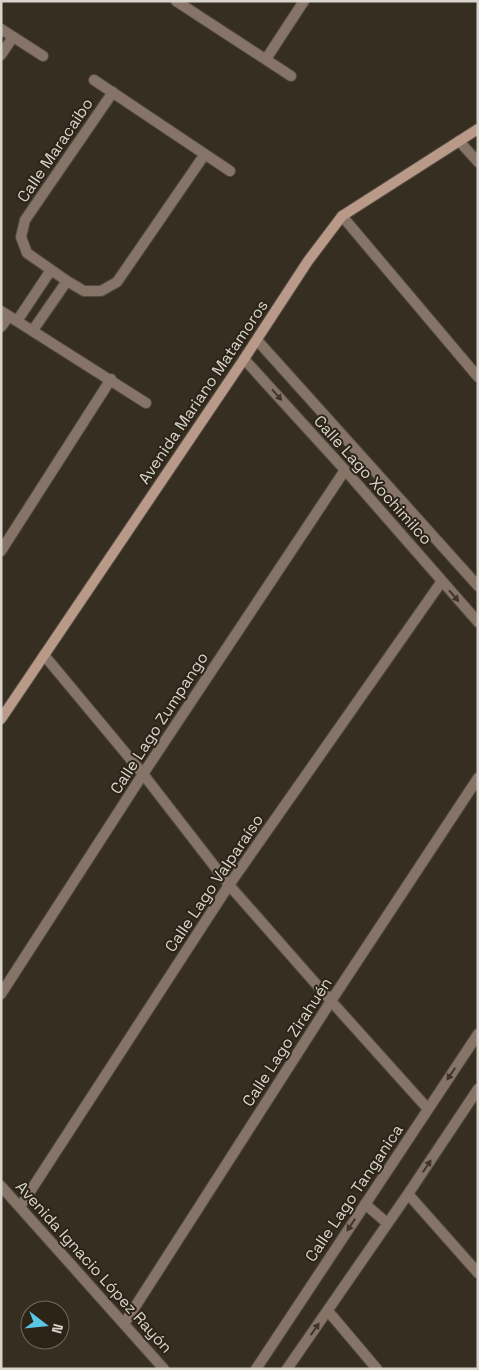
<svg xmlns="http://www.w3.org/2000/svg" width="479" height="1370" font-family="'Space Grotesk',sans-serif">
<rect width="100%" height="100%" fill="#362e21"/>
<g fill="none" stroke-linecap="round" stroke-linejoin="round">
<defs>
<path id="street" d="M176 1 291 76
M1 29 43 56
M1 55 13 37
M266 59 304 1
M94 80 230 171
M113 92 25 220 21 237 27 253 67 281 84 291H101L117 282 205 154
M459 141 478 162
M342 216 478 377
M1 311 146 403
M17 321 51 270
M1 327 9 316
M33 330 67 281
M257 340 478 586
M244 359 345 470 478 622
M1 551 111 379
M44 655 143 774 229 885 331 1001 428 1109
M1 994 143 774 345 470
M1 1186 164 1369
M408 1194 478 1273
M365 1204 387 1223
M20 1207 229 885 442 581
M328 1311 377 1369
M124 1324 331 1001 478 778
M256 1369 478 1034
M287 1369 408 1194 478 1089"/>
<path id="secondary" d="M1 719 244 359 308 261 342 216 478 129"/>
</defs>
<use href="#street" stroke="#534c40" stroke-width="12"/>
<use href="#secondary" stroke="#534c40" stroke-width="12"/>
<use href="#street" stroke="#877469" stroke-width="10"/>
<use href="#secondary" stroke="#b99a89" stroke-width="10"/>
</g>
<defs><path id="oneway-solid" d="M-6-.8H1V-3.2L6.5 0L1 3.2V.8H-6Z" transform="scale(1.25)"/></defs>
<g fill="#3e3427">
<use href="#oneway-solid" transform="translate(277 395) rotate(48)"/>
<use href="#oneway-solid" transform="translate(454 596) rotate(49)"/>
<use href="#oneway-solid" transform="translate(451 1074) rotate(124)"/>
<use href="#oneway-solid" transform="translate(427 1166) rotate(-56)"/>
<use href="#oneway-solid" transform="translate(351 1225) rotate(124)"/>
<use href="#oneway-solid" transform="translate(315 1329) rotate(-55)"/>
</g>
<g text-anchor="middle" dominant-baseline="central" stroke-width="4" stroke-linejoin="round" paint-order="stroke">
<g font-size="16" fill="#d9d4cc" stroke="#2c2417">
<text transform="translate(55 150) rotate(-56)">Calle Maracaibo</text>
<text transform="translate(203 392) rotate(-56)">Avenida Mariano Matamoros</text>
<text transform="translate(373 480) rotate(48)">Calle Lago Xochimilco</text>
<text transform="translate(159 723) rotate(-57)">Calle Lago Zumpango</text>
<text transform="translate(214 883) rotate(-56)">Calle Lago Valparaíso</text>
<text transform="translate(287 1042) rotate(-57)">Calle Lago Zirahuén</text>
<text transform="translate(354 1193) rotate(-56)">Calle Lago Tanganica</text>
<text transform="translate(94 1267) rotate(48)">Avenida Ignacio López Rayón</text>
</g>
</g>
<rect width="479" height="1370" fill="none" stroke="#d9d4cc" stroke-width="5"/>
<g transform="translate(45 1325) rotate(106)"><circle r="24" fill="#2c2417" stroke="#716a5f"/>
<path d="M0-4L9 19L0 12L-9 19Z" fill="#5bc7e7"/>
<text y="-8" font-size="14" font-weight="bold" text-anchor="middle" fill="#d9d4cc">N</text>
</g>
</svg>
